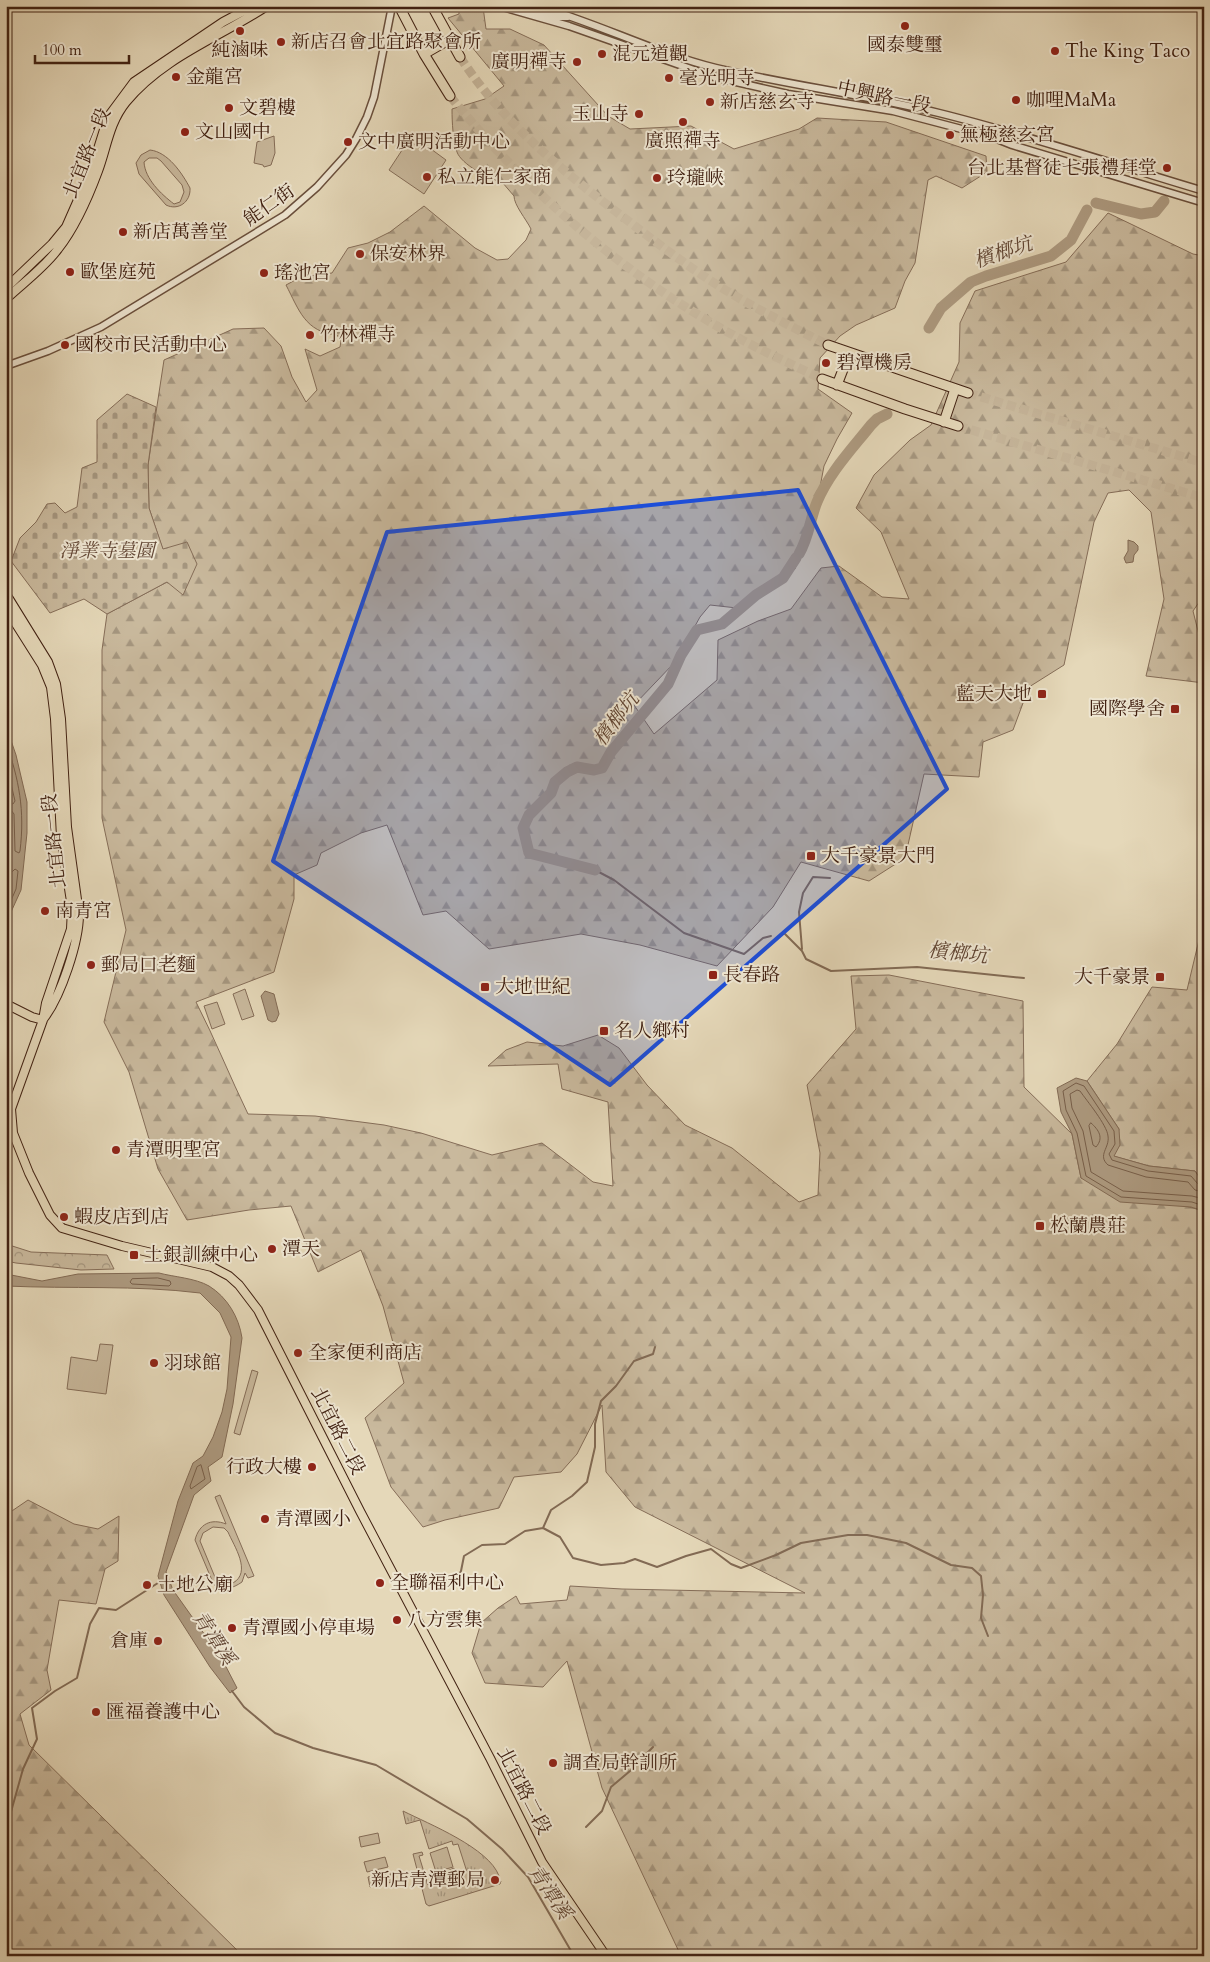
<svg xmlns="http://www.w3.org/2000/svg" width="1210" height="1962" font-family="Cardo,'Noto Serif TC',serif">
<defs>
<pattern id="grass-tufts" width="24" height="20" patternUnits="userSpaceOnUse" patternTransform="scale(1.25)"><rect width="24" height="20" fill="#c9b99d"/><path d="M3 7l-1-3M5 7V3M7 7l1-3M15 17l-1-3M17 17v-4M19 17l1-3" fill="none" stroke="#a5967f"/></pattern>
<pattern id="forest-firs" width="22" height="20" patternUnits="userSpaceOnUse" patternTransform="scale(1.25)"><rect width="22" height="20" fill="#c9b99d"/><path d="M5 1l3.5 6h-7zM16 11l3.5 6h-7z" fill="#a5967f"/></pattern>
<pattern id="cemetery-stones" width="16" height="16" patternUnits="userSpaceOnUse" patternTransform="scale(1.25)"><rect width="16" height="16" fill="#c9b99d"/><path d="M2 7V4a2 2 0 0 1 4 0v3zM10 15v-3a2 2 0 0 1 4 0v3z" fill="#a5967f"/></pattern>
<pattern id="park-crowns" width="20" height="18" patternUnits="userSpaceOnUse" patternTransform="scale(1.25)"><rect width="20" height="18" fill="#c9b99d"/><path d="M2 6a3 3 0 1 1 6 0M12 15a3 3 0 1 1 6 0" fill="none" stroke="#a5967f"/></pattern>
</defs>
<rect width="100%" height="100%" fill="#e5d8b9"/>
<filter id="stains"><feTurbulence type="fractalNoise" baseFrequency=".004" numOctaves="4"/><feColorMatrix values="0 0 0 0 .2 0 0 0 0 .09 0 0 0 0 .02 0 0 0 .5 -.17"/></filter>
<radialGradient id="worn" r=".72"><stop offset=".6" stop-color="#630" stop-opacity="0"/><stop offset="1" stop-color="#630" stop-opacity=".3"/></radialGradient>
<path fill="url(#grass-tufts)" stroke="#856d58" d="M403 1811C429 1824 489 1848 499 1876L490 1879 491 1884 501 1881 500 1884 429 1906 426 1904 413 1854 422 1852 423 1855 419 1856 428 1885 439 1882 436 1874 444 1872 445 1875 442 1877 443 1880 452 1877 451 1874H448L447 1871 454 1868 456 1876 467 1872 458 1844 453 1845 452 1841 429 1849 420 1820 406 1824Z
M447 1847 453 1867 436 1872 430 1853Z"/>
<path fill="url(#forest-firs)" stroke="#856d58" d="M459 6 483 7 486 29H510L544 45 608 116 630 129 691 126 734 149 799 129 817 118 886 122 986 156 987 172 962 188 936 176 928 180 915 263 905 281 895 308 856 325 840 336 820 358 818 389 852 413 837 439 824 466 817 503 795 569 737 608 710 605 700 617 675 662 634 705 654 734 717 680 718 640 758 621 791 609 821 568 839 566 882 597 909 599 881 532 856 508 874 475 910 440 931 425 959 362 960 323 975 291 1066 262 1108 213 1193 254 1204 256V595L1193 611 1199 635H1204V683L1146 676 1164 599 1151 512 1129 490 1108 493 1094 522 1064 665 1029 687 1013 730 983 742 979 777 924 774 905 858 869 881 801 862 773 907 717 966 640 945 581 934 489 949 446 911 423 915 387 825 361 833 321 853 317 865 294 875V899L274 972 196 1002C215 1039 230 1077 248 1114L315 1116 384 1125 421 1133 492 1155 542 1143 593 1182 613 1186 608 1102 562 1089 558 1064 488 1066 506 1050 527 1042 563 1046 598 1035 619 1048 647 1085 685 1125 732 1148 799 1202 818 1195 820 1153 807 1085 856 1029 851 976 889 975 1023 1001 1024 1087 1072 1134 1081 1178 1204 1211V1956H681L602 1788 567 1661 543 1687 485 1683 472 1653 481 1623 498 1608 516 1596 520 1604 567 1600 570 1586 622 1589 805 1593 635 1507 606 1472 602 1405 577 1454 561 1472 514 1477 499 1508 445 1520 423 1527 391 1487 365 1418 404 1383 383 1306 361 1250 318 1272 291 1206 249 1210 187 1220 158 1169 129 1072 104 1022 126 930 102 818V650L107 614 167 582 163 550 149 508 148 465 164 360 233 329 264 328 281 346 292 377 306 402 317 390 305 349 320 356 340 347 341 341 337 335C305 332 299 310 286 285L301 277 332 273 348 248 368 243 390 232 424 206 475 248 497 260 508 259 526 240 531 229C526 219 514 205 514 196L502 182C490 180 461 164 457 152 453 140 452 123 452 109L485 99 504 86 448 18 459 14Z
M1204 919V1184L1195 1171 1149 1166 1113 1156 1119 1129 1087 1081 1117 1044 1152 987 1187 990Z
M28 1500 74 1524 98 1529 119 1516 118 1561 105 1569 96 1604 59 1600 47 1670 51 1690 20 1714 29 1745 243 1956H6V1515Z"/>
<path fill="url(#cemetery-stones)" stroke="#856d58" d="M127 394 156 407 148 465 149 508 163 549 187 542 197 564 183 595 167 582 107 614 84 599 50 613 11 561 20 538 36 522 47 504 55 503 65 513 77 507 82 468 97 462V420Z"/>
<path fill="url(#park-crowns)" stroke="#856d58" d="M6 1244 31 1252 107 1255 114 1269 81 1270 16 1263 6 1261Z"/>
<path fill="#c9b99d" stroke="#856d58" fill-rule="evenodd" d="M274 136 275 153 271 165 264 167 263 165 254 163 257 142Z
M408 141 416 145 420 141 446 160 424 194 389 170Z
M150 150C168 152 182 173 190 188 191 202 178 211 166 205L139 174 136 163 141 155ZM149 158H157L161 161 182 185 184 192 180 202 174 204C161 194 145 179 144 162Z
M245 989 254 1016 242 1020 233 994Z
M217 1002 225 1024 212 1029 204 1006Z
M100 1344 113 1345 106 1394 67 1389 71 1357 97 1361Z
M252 1370 258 1372 240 1435 234 1433Z
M220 1495 254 1576 248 1578 245 1573 242 1582C232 1589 225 1590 214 1585L195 1540C199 1524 211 1518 226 1524L215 1497ZM213 1527 224 1528 228 1532C234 1546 252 1572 233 1583 227 1585 222 1584 217 1582L200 1541 203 1533Z
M378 1833 380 1843 361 1847 359 1837Z
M385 1857 388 1867 367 1872 364 1862Z
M390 1872 392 1882 370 1887 368 1877Z"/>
<path fill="#ad9a80" stroke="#826a54" d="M1128 540 1134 542 1138 546V550L1134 555 1133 562 1126 563 1124 558 1128 551Z
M6 726 16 755 27 802V833L21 890 6 923C6 910 6 897 6 884 7 864 16 842 7 822L10 820 6 804Z
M265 991 274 994 279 1014 276 1021 272 1022 268 1020 261 996Z
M1076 1078 1087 1081 1119 1129 1120 1145 1114 1156 1149 1166 1195 1171 1204 1184V1211L1191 1207 1120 1202 1081 1178 1072 1134 1061 1112 1057 1088Z
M159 1273C174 1277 195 1278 209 1286 227 1297 239 1317 242 1338L233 1404 222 1457 208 1467 211 1481 194 1495 166 1572 173 1590 222 1659 237 1688 230 1693 210 1667 164 1595 158 1576 178 1501 193 1463 203 1456 213 1437 222 1412 227 1389 231 1337 220 1313 200 1293C136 1285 70 1289 6 1286V1274L42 1281 78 1274Z"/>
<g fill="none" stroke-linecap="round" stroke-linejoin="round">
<path stroke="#775e49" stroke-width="1" d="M6 742C19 780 25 810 20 851L19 853 15 851 14 814 11 810 6 809
M6 762 15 801 13 804 6 803
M6 874 11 873 15 869 18 871 16 889 6 912
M1091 1123C1099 1130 1104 1138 1096 1147L1093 1145 1089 1126Z
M1204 1186 1198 1184 1191 1176 1148 1171 1112 1160 1109 1154 1115 1144 1114 1131 1084 1086 1076 1083 1063 1091 1066 1110 1077 1133 1086 1176 1121 1197 1192 1202 1204 1206
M1204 1192 1195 1190 1188 1182 1146 1177 1108 1165C1097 1155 1110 1148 1108 1136 1107 1125 1087 1101 1080 1091L1077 1090 1070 1094 1072 1108 1083 1131 1091 1172 1123 1191 1192 1196 1204 1199
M158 1278 170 1281 171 1284 169 1286 132 1284 130 1282 132 1279Z
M201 1465 205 1479 191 1489 190 1486 197 1467Z"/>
<path stroke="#826a54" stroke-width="2" d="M595 870 614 880 684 933 744 954 763 938 771 936
M783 932 802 951 806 959 831 971 917 967 1024 978
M802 949 799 912 803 893 813 877 830 878
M543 1528 551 1510 572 1496 587 1482 595 1447V1424L601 1401 616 1386 634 1361 653 1354 655 1347
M440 1582 458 1577 461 1571 464 1556 482 1545 505 1544 525 1531 543 1528 560 1537 573 1558 601 1565 624 1563 635 1559 657 1567 686 1556 711 1549 731 1564 741 1568 776 1555 801 1543 848 1535H867L906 1543 951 1565 972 1568 981 1576 983 1595 981 1618 988 1636
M232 1691 244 1707 275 1733 313 1748 376 1765 467 1819 502 1849 528 1877 574 1956
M6 1822 9 1819 23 1769 37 1739 32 1708 55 1691 77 1678 90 1624 99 1608 116 1610 161 1581
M586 1827 602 1811 611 1787 630 1771 653 1747"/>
<path stroke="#ad9a80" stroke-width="11" d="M1096 203 1141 214 1155 212 1164 201
M929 328 941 308 971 282 986 276 1051 256 1071 240 1087 210
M799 554C809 537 810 519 817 502 829 473 852 449 871 425L877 419 887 414
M595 870 529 853 523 828 529 815 551 793 555 782 567 772 577 767 594 770 602 768 611 752 668 684 681 655 697 630 722 624 756 595 783 578 796 558"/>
<path stroke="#c4b398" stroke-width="9" stroke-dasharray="9 4.5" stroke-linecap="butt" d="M460 57C499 117 554 164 610 207 648 236 686 266 727 291 760 311 794 328 828 345
M450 96C524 188 615 267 717 326 751 346 787 362 822 379
M968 393 1204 463
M958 426 1204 498"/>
<defs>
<path id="tertiary" d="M499 6 569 26 714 77 788 94 893 111 992 137 1012 145 1204 203
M516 6 558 17H568
M537 6C598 23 655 53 716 68 790 85 865 95 939 113 1028 135 1116 165 1204 191
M6 366 48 351 101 327 285 215 317 187 346 155 356 139 367 117 374 97 392 6"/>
<path id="primary" d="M6 288 52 244 66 227 92 168 108 117 134 82 223 22 253 6
M6 299C23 283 44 268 58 249 76 226 88 198 98 171 107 147 109 123 126 102 163 57 220 37 267 6
M6 594 48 662 56 684 61 719 67 827 79 914C79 942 61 996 44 1018
M6 608 42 665 51 687 55 719 61 837 72 908 71 929 46 1003 43 1020 11 1109 13 1133 29 1173 50 1215 62 1228 122 1246 212 1267 229 1276 239 1285 258 1310 360 1511 490 1758 542 1862 606 1956
M6 1004 32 1017 43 1020"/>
<path id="motorway" d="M399 6 424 54 450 96
M432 6 460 57
M424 54 450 39
M828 345 968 393
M822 379 905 409 958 426
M837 385 849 354
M944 422 955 389"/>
</defs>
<use href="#tertiary" stroke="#6a4f3c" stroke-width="9"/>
<use href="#primary" stroke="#412112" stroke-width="10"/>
<use href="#motorway" stroke="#412112" stroke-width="11"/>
<use href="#tertiary" stroke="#eee6d2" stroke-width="6"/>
<use href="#primary" stroke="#e5d8b9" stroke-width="8"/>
<use href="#motorway" stroke="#e5d8b9" stroke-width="9"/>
</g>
<path fill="#1d4ed8" fill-opacity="0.2" stroke="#1d4ed8" stroke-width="4" stroke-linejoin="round" d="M798 490 947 789 610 1085 273 861 387 532Z"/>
<g fill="#8f2418" stroke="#eee6d2" stroke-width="2">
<circle cx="905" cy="26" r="5"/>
<circle cx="240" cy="31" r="5"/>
<circle cx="281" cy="42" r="5"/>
<circle cx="1055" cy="51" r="5"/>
<circle cx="602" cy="54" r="5"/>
<circle cx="577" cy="62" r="5"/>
<circle cx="176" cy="77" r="5"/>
<circle cx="669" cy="78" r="5"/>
<circle cx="1016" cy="100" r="5"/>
<circle cx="710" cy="102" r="5"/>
<circle cx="229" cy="108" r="5"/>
<circle cx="639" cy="114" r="5"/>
<circle cx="683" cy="122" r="5"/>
<circle cx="185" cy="132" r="5"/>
<circle cx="950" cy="135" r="5"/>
<circle cx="348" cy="142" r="5"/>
<circle cx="1167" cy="168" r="5"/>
<circle cx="427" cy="177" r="5"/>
<circle cx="657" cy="178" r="5"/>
<circle cx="123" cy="232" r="5"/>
<circle cx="360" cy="254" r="5"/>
<circle cx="70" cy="272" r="5"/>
<circle cx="264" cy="273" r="5"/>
<circle cx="310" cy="335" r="5"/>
<circle cx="65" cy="345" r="5"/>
<circle cx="826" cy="363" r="5"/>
<rect x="1037" y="689" width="10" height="10" rx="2.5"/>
<rect x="1170" y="704" width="10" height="10" rx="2.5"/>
<rect x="806" y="851" width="10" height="10" rx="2.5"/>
<circle cx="45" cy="911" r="5"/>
<circle cx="91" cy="965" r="5"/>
<rect x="708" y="970" width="10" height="10" rx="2.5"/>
<rect x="1155" y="972" width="10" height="10" rx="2.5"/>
<rect x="480" y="982" width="10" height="10" rx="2.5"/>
<rect x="599" y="1026" width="10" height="10" rx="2.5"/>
<circle cx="116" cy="1150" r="5"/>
<circle cx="64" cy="1217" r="5"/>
<rect x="1035" y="1221" width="10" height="10" rx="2.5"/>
<circle cx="272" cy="1249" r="5"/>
<rect x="129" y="1250" width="10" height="10" rx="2.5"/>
<circle cx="298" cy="1353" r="5"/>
<circle cx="154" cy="1363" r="5"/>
<circle cx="312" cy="1467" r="5"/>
<circle cx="265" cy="1519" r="5"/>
<circle cx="380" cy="1583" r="5"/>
<circle cx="147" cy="1585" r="5"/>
<circle cx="397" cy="1620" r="5"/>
<circle cx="232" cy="1628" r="5"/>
<circle cx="158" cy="1641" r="5"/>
<circle cx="96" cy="1712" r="5"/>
<circle cx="553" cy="1763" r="5"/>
<circle cx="495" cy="1880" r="5"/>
</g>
<g text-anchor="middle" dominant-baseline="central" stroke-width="4" stroke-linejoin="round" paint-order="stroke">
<g font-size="19" fill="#412112" stroke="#eee6d2" text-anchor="start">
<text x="291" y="42">新店召會北宜路聚會所</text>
<text x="905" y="45" text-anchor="middle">國泰雙璽</text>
<text x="240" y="50" text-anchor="middle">純滷味</text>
<text x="1065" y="51">The King Taco</text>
<text x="612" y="54">混元道觀</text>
<text x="567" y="62" text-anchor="end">廣明禪寺</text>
<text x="186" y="77">金龍宮</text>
<text x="679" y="78">毫光明寺</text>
<text x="1026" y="100">咖哩MaMa</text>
<text x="720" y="102">新店慈玄寺</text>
<text x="239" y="108">文碧樓</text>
<text x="629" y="114" text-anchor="end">玉山寺</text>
<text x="195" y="132">文山國中</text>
<text x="960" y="135">無極慈玄宮</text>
<text x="683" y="141" text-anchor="middle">廣照禪寺</text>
<text x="358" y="142">文中廣明活動中心</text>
<text x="1157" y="168" text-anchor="end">台北基督徒七張禮拜堂</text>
<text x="437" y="177">私立能仁家商</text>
<text x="667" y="178">玲瓏峽</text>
<text x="133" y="232">新店萬善堂</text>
<text x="370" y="254">保安林界</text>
<text x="80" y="272">歐堡庭苑</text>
<text x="274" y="273">瑤池宮</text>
<text x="320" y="335">竹林禪寺</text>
<text x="75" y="345">國校市民活動中心</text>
<text x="836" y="363">碧潭機房</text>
<text x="1032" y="694" text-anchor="end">藍天大地</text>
<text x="1165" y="709" text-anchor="end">國際學舍</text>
<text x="821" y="856">大千豪景大門</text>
<text x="55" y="911">南青宮</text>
<text x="101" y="965">郵局口老麵</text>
<text x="723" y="975">長春路</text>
<text x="1150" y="977" text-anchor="end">大千豪景</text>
<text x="495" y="987">大地世紀</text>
<text x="614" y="1031">名人鄉村</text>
<text x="126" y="1150">青潭明聖宮</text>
<text x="74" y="1217">蝦皮店到店</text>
<text x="1050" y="1226">松蘭農莊</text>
<text x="282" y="1249">潭天</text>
<text x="144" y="1255">土銀訓練中心</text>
<text x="308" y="1353">全家便利商店</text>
<text x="164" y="1363">羽球館</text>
<text x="302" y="1467" text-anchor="end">行政大樓</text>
<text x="275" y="1519">青潭國小</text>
<text x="390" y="1583">全聯福利中心</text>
<text x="157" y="1585">土地公廟</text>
<text x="407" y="1620">八方雲集</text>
<text x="242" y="1628">青潭國小停車場</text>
<text x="148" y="1641" text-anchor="end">倉庫</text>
<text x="106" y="1712">匯福養護中心</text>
<text x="563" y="1763">調查局幹訓所</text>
<text x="485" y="1880" text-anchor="end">新店青潭郵局</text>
</g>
<g font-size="19" fill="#412112" stroke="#eee6d2">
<text transform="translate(884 97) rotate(12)">中興路一段</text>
<text transform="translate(87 153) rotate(-68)">北宜路一段</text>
<text transform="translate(269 205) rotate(-35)">能仁街</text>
<text transform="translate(54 841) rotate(-96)">北宜路一段</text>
<text transform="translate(338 1431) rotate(63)">北宜路二段</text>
<text transform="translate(524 1791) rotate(63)">北宜路二段</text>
</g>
<g font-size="19" font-style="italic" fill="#634735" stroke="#eee6d2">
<text x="107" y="551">淨業寺墓園</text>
</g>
<g font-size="20" font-style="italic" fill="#614533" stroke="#eee6d2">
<text transform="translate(1003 252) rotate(-18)">檳榔坑</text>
<text transform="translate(616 719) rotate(-52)">檳榔坑</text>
<text transform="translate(958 953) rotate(6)">檳榔坑</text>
<text transform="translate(214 1638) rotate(57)">青潭溪</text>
<text transform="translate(550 1892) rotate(56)">青潭溪</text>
</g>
</g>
<rect width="1210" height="1962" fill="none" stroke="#e5d8b9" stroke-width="25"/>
<rect x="8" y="8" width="1195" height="1947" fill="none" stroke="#412112" stroke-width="2.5"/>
<rect x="12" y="12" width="1185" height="1937" fill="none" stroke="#412112"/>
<path d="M35 55v8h94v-8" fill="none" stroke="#412112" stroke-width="2.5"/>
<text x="42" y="55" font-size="15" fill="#412112" stroke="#eee6d2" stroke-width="4" paint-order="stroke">100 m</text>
<rect width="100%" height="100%" filter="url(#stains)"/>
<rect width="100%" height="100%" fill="url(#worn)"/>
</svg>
